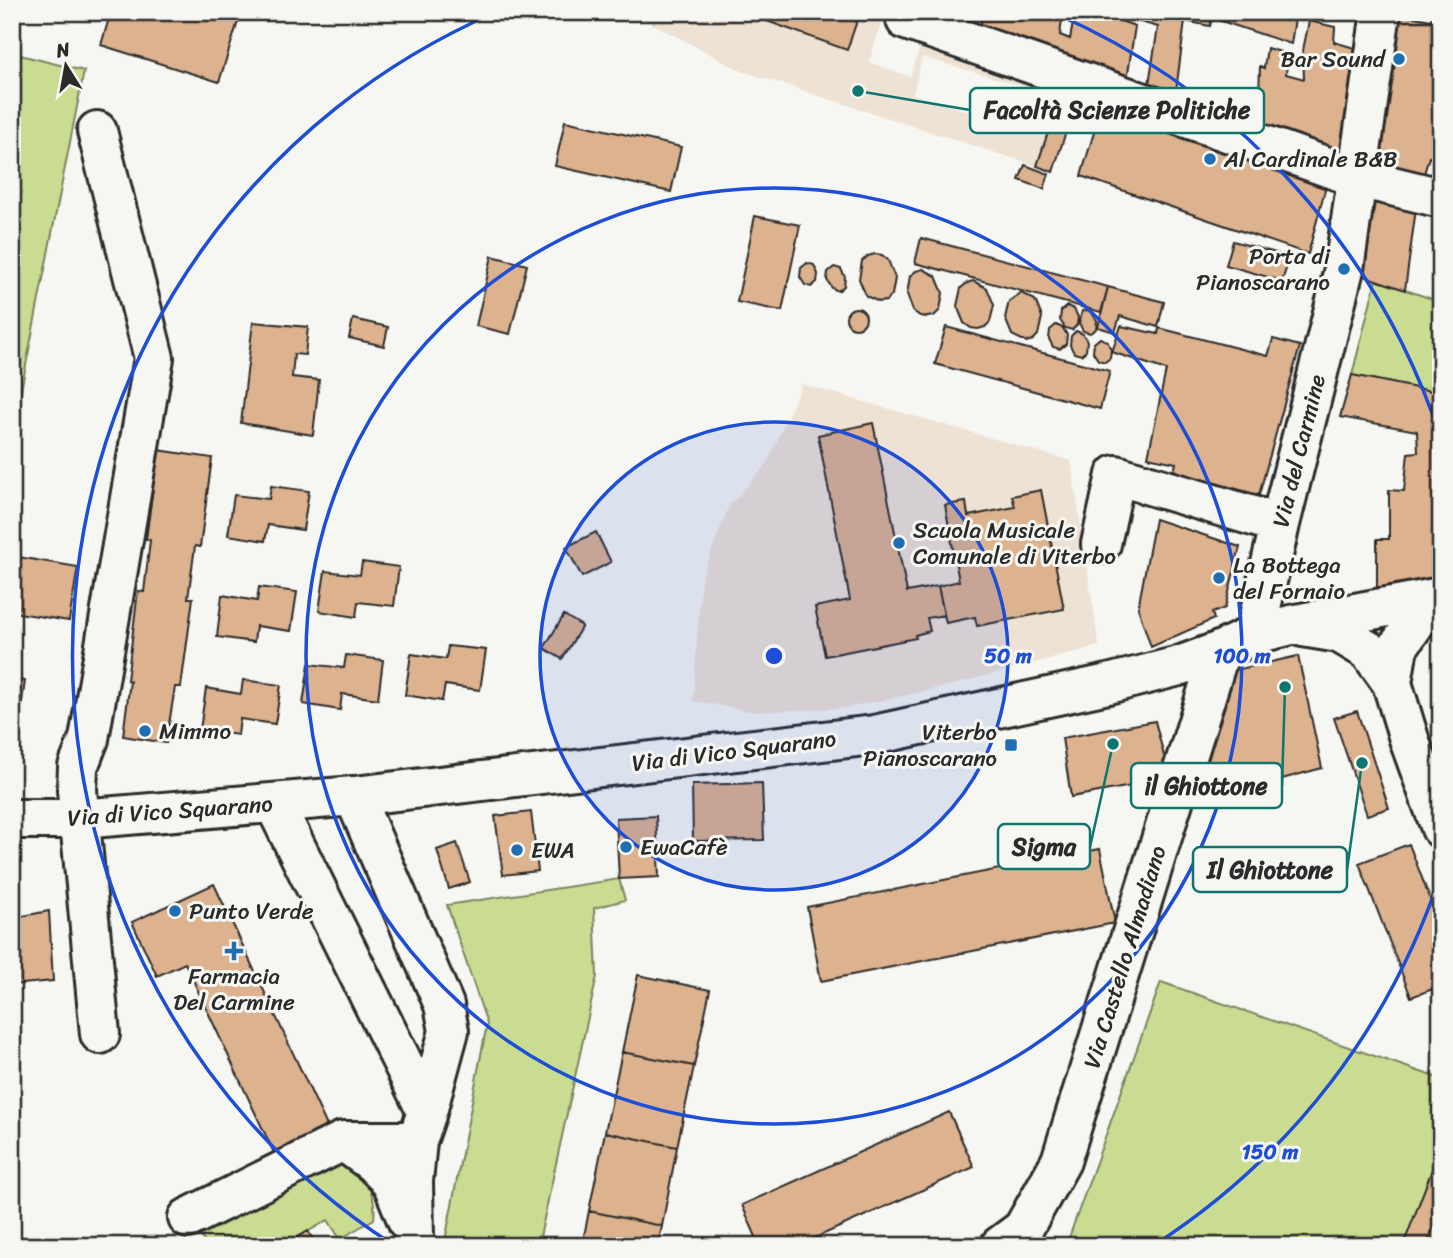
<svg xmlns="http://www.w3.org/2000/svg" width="1453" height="1258" font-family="Sriracha,sans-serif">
<rect width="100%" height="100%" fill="#f6f6f2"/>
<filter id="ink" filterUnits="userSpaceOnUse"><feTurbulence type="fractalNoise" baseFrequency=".0143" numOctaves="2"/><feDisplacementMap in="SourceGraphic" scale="14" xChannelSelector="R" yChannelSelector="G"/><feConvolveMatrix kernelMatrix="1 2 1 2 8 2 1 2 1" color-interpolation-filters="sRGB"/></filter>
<g filter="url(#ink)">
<path fill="#eee2d4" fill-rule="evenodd" d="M630 12H885L869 62 910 77 921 45 1062 89 1037 166 742 71ZM922 57 1054 95 1041 134 913 94Z
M802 384 1071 461 1099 646 948 686 846 708 755 712 693 701 701 579 729 506 767 464Z"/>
<path fill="#c9dc91" stroke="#7a845e" stroke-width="2" d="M12 53 84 71 12 436Z
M1376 280 1441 302V393L1352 375Z
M619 879 625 900 594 908 597 976 538 1246H444L487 1024 447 905Z
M1161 982 1441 1079 1440 1246H1066Z
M336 1160C363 1167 377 1192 374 1219L340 1239 328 1220 283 1246H206L197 1228Z"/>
<path fill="#ddb28e" stroke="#2b2b2b" stroke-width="2" d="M111 12H241L219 82 101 45Z
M742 12H860L847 50Z
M924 12H966L962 24Z
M984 12H1063L1060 35 1070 39 1075 12 1119 13 1118 20 1135 26 1127 80 979 30Z
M1139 12H1296L1291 44 1212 18 1210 26 1185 21 1175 99 1148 90 1158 27 1140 22Z
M1433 12H1441V133L1432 158 1429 157 1421 184 1376 170 1393 13 1431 20Z
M1309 21 1335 27 1334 42 1358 49 1348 162 1226 118 1231 93 1259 98 1260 66 1264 68 1267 48 1288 54 1286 74 1304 79 1303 50Z
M1062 89 1078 94 1053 172 1037 166Z
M1103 102 1326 186 1308 254 1081 176Z
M565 121 681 147 671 192 555 166Z
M1025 165 1049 174 1044 189 1019 180Z
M1372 193 1417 201 1405 290 1353 272Z
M755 216 800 225 782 311 737 302Z
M921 238 1108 287 1101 312 915 263Z
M1233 241 1290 257 1282 281 1226 265Z
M875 254 882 255 888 260 895 278 892 295 886 301 879 302 866 296 859 279 862 261 868 256Z
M492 256 527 265 510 334 476 326Z
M807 263 814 265 818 274 817 282 811 287 805 285 800 277 801 268Z
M834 267 841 269 845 277 844 286 838 291 832 288 827 280 828 272Z
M923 269 936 276 943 293 940 310 934 316 927 317 920 316 913 311 907 294 910 276 916 271Z
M973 281 987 288 994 305 990 322 985 327 978 329 971 328 964 323 957 306 961 288 967 283Z
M1108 287 1164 302 1158 327 1120 316 1115 332 1098 327Z
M1021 293 1035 300 1042 317 1038 335 1033 340 1026 342 1012 335 1005 318 1009 301Z
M1067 306 1074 309 1078 317 1077 325 1072 330 1065 328 1060 320 1061 311Z
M846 318a10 10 0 1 1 20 0a10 10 0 1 1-20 0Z
M1089 310 1097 320 1096 329 1090 333 1083 331 1079 323 1082 311Z
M353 319 388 327 384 346 349 338Z
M253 322 308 327 305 355 294 354 292 377 319 380 313 435 241 423Z
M1056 325 1063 328 1067 335 1066 344 1060 349 1053 347 1049 339 1050 330Z
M1121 326 1158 334 1159 328 1268 356 1273 339 1300 346 1259 495 1214 483 1213 490 1172 479 1176 463 1148 457 1166 370 1112 352Z
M946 327 1110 371 1100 409 935 364Z
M1076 331 1083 334 1087 341 1086 351 1081 355 1074 353 1070 345 1071 336Z
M1100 338 1107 341 1111 349 1110 358 1105 362 1098 360 1093 352 1094 343Z
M1352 375 1441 393V467H1438V496L1441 497V586L1377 591V539H1389V490L1404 491 1408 453 1418 452 1417 431 1340 417Z
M873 423 907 592 938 586 944 615 927 618 930 631 915 635 916 638 825 656 815 607 850 600 818 435Z
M158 450 212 458 200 547 195 546 188 598H193L181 687H175L166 743 123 736 130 681 127 680 138 591 144 592 150 540 146 539Z
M271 486 309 491 303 530 268 525 265 541 228 535 234 495 269 499Z
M1041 490 1064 609 977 626 975 617 946 623 938 586 959 581 945 505 966 502 968 516 1015 507 1012 496Z
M1155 519 1240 547 1225 608 1212 613 1214 619 1151 647 1138 608Z
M596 532 611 562 582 577 566 547Z
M12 556 78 567 69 621 12 612Z
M362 562 399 567 394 606 358 602 356 617 319 611 325 571 360 575Z
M259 587 297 592 291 631 256 626 254 642 217 637 222 595 257 601Z
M564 615 582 626 562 659 544 648Z
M448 646 486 650 480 690 445 685 442 701 405 695 411 654 446 659Z
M346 655 383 660 378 699 342 694 340 710 303 704 309 664 344 668Z
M1298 656 1322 768 1195 803 1235 670Z
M12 679 25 681 12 771Z
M243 680 281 685 275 724 240 719 238 735 200 730 206 688 241 694Z
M1357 711 1389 808 1367 815 1334 718Z
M1155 721 1170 779 1071 797 1062 738Z
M762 783 764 840 693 841 692 785Z
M531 812 538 871 503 875 495 816Z
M656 816 659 877 619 879 616 818Z
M457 843 470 882 449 889 437 850Z
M1409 844 1441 928V986L1411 997 1359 863Z
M1100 849 1115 923 821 981 807 907Z
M214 884 328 1128 274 1153 185 963 157 976 132 922Z
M49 911 53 981 12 985V918Z
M638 975 710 990 694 1066 622 1052Z
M622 1052 694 1066 677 1147 605 1132Z
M949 1112 974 1167 797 1246H760L742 1205Z
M605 1132 677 1147 662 1226 589 1211Z
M1436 1159 1441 1160V1208L1426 1246H1403Z
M589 1211 662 1226 658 1246H582Z
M308 1231 317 1246H283Z"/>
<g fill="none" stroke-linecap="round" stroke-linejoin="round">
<defs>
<path id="minor" d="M908 12 906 20 1359 178 1441 198
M97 131 154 358 89 739 78 767 77 790 100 1034
M1101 544 1116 475 1280 524
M1255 634 1280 524 1344 269 1381 12
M354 796 444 1005 449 1031 427 1112 417 1141 413 1181 414 1239 417 1246
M274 803 427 1112
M343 1141 373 1163 392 1182 408 1222
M188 1218 343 1141H417
M1000 1246 1023 1229 1061 1161 1220 651"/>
<path id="major" d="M1303 627 1339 633 1369 651 1392 683 1410 742 1441 828
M1392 683 1398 647 1420 616 1441 602
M12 819H80L354 796 874 735 1108 684 1179 666 1220 651 1255 634 1291 625 1441 597"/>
</defs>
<use href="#minor" stroke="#2b2b2b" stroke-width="44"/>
<use href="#major" stroke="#2b2b2b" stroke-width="44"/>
<use href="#minor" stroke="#f6f6f2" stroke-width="38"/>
<use href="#major" stroke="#f6f6f2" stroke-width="38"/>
</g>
</g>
<circle cx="774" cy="656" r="234" fill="#1d4ed8" fill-opacity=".12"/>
<g fill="none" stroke="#1d4ed8" stroke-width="3.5">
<circle cx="774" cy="656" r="234"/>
<circle cx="774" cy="656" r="468"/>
<path d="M1441 873A701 701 0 0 1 1156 1244M392 1244A701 701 0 0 1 494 13M1054 13A701 701 0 0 1 1441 439"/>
</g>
<g fill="#1f6fb2" stroke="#f6f6f2" stroke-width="2.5">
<circle cx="1399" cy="59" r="7"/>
<circle cx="1210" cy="159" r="7"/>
<circle cx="1344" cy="269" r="7"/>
<circle cx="899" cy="543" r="7"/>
<circle cx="1219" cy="578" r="7"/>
<circle cx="145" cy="731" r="7"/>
<rect x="1004" y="738" width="14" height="14" rx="3.5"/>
<circle cx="626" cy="847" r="7"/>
<circle cx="517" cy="850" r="7"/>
<circle cx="175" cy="911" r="7"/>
<path d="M230.5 940.5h7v7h7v7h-7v7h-7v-7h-7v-7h7z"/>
</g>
<g text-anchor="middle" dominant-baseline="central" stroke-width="6" stroke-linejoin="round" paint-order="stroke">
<g font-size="23" fill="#2b2b2b" stroke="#f6f6f2" text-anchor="start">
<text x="1385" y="59" text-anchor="end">Bar Sound</text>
<text x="1224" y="159">Al Cardinale B&amp;B</text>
<text x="1330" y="256" text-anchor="end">Porta di<tspan x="1330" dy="26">Pianoscarano</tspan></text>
<text x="913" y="530">Scuola Musicale<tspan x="913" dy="26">Comunale di Viterbo</tspan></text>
<text x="1233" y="565">La Bottega<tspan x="1233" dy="26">del Fornaio</tspan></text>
<text x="159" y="731">Mimmo</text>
<text x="997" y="732" text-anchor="end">Viterbo<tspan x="997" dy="26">Pianoscarano</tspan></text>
<text x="640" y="847">EwaCafè</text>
<text x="531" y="850">EWA</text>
<text x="189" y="911">Punto Verde</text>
<text x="234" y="976" text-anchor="middle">Farmacia<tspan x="234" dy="26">Del Carmine</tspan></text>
</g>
<g font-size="23" fill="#2b2b2b" stroke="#f6f6f2">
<text transform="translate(1299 451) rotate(-76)">Via del Carmine</text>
<text transform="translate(734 751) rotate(-7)">Via di Vico Squarano</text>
<text transform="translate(170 811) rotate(-4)">Via di Vico Squarano</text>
<text transform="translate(1125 957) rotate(-73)">Via Castello Almadiano</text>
</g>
</g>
<circle cx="774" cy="656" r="10" fill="#1d4ed8" stroke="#f6f6f2" stroke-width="3.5"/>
<g font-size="21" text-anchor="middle" font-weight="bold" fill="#1d4ed8" stroke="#f6f6f2" stroke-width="6" stroke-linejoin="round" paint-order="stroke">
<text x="1008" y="663">50 m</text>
<text x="1242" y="663">100 m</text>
<text x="1270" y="1159">150 m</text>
</g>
<path fill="none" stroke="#0f766e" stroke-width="2.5" d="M858 91L970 110M1285 687L1282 786M1113 744L1090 847M1362 763L1347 870"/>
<g fill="#0f766e" stroke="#f6f6f2" stroke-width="2.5">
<circle cx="858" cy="91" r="7"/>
<circle cx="1285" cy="687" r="7"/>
<circle cx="1113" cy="744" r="7"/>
<circle cx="1362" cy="763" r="7"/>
</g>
<g fill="#f6f6f2" stroke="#0f766e" stroke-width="2.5">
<rect x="970" y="88" width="294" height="45" rx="7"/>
<rect x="1131" y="763" width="151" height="45" rx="7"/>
<rect x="998" y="824" width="92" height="45" rx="7"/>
<rect x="1193" y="847" width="154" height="45" rx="7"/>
</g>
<g font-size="24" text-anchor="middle" font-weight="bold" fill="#2b2b2b">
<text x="1117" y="118">Facoltà Scienze Politiche</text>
<text x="1206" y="794">il Ghiottone</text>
<text x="1044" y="855">Sigma</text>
<text x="1270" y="878">Il Ghiottone</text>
</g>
<rect width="1453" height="1258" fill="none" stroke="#f6f6f2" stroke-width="42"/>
<rect x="21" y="21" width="1411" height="1216" fill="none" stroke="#2b2b2b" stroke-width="2.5" filter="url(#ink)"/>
<g transform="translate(66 66) rotate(349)" stroke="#f6f6f2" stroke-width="5" paint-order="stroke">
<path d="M0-5L12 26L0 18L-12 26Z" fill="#2b2b2b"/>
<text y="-10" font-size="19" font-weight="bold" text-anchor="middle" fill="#2b2b2b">N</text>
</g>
</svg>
